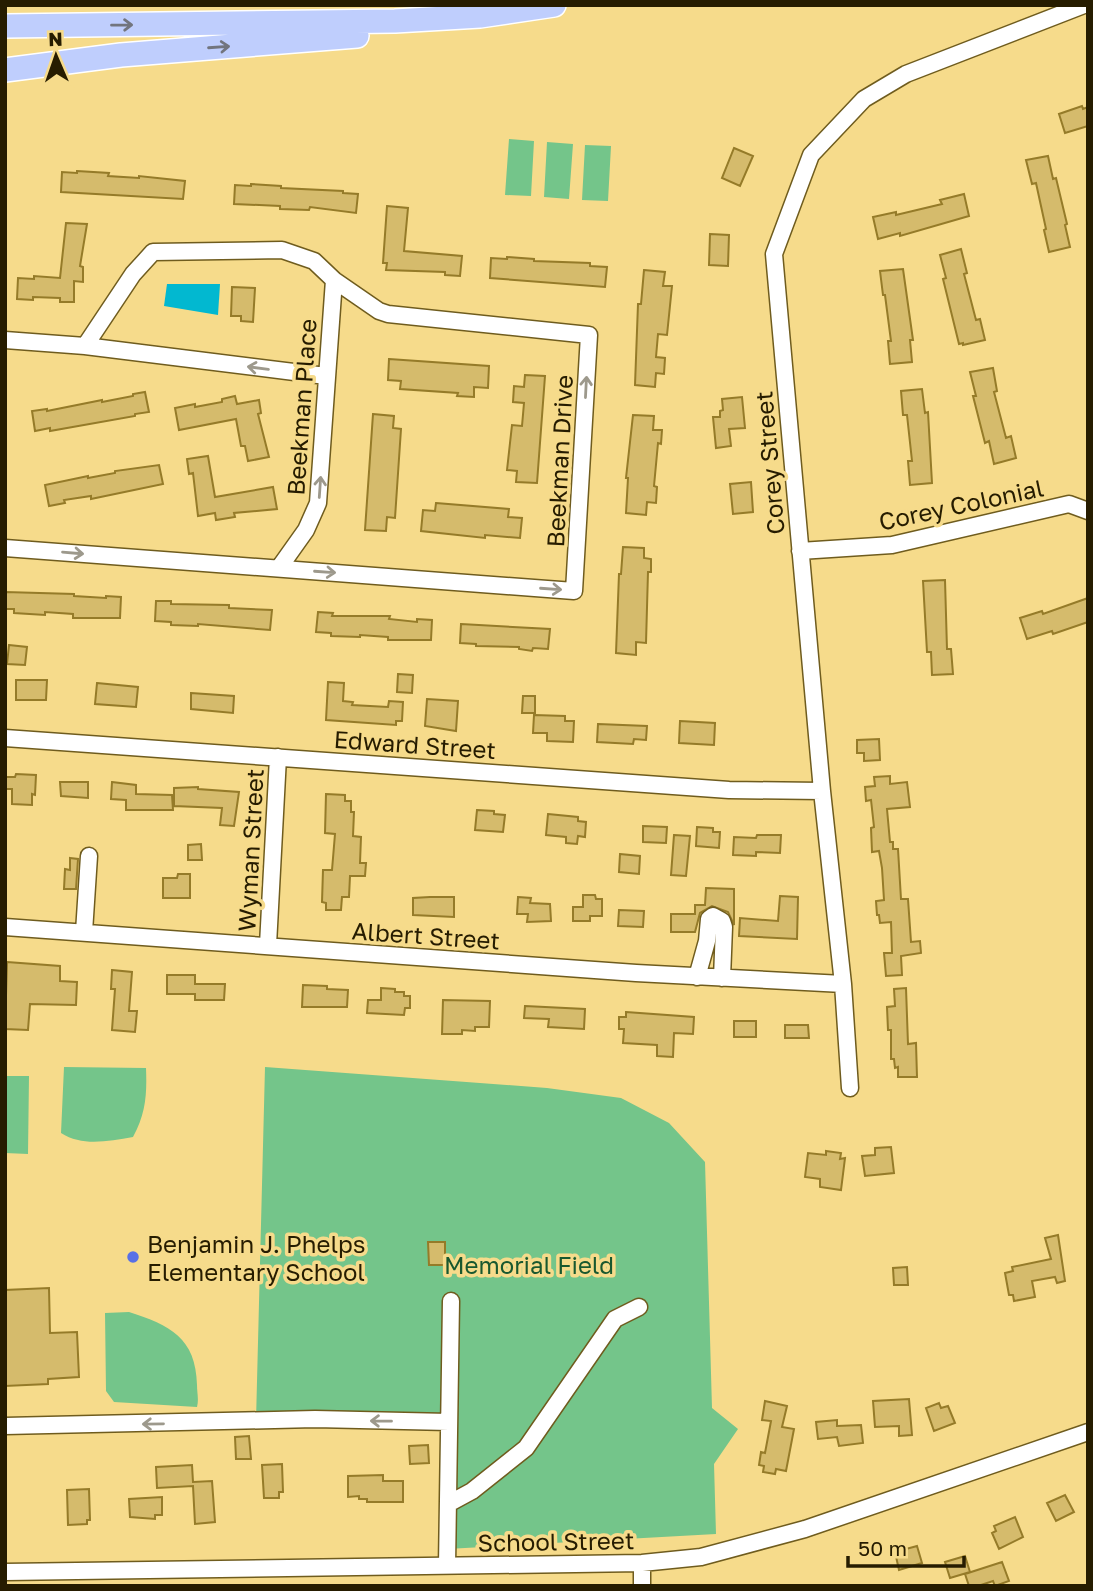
<svg xmlns="http://www.w3.org/2000/svg" width="1093" height="1591" font-family="'Golos Text',sans-serif">
<rect width="100%" height="100%" fill="#f6db8b"/>
<path fill="#74c58a" d="M509 139 534 141 531 196 505 195Z
M547 142 573 144 569 199 544 197Z
M585 145 611 146 608 201 582 200Z
M64 1067 146 1068C147 1094 146 1113 133 1137 108 1141 83 1147 61 1133Z
M265 1067 547 1088 621 1098 669 1123 705 1162 712 1408 738 1429 714 1464 716 1534 447 1549 449 1422 256 1421Z
M5 1076H29L28 1154 5 1153Z
M129 1312C170 1325 196 1338 197 1385 197 1393 199 1399 197 1407L114 1402 106 1391 105 1313Z"/>
<path fill="#02b8d0" d="M167 284H220L218 315 164 306Z"/>
<path fill="#d5bb6c" stroke="#957b29" stroke-width="2" d="M1082 106 1083 109 1088 107V126L1065 133 1059 114Z
M734 148 753 156 740 186 722 178Z
M1048 156 1053 179 1056 178 1067 224 1065 225 1070 247 1049 252 1044 230 1046 229 1036 183 1032 184 1026 160Z
M77 171 109 173 108 176 139 178V176L185 181 183 199 61 192 62 172 77 173Z
M251 184 281 186V188L343 191V193L358 194 356 213 310 207 309 210 280 209V206L234 204 235 185 251 186Z
M964 194 969 216 900 236V233L878 239 873 217 896 212V215L942 204 940 200Z
M387 206 408 208 404 251 462 256 460 276 445 275V272L386 270 387 263H383Z
M66 223 87 224 80 266 83 267V282L74 281V302H60V298L33 297V300L17 299 18 278 34 279V276L60 278Z
M710 234 729 235 728 266 709 265Z
M961 249 967 273 964 274 976 320 980 319 985 340 963 345V343L959 344 943 279 946 278 940 255Z
M507 257 534 259V261L590 263V266L607 267 605 287 490 278 491 258 507 259Z
M903 269 913 340H910L912 362 890 364 888 341H891L885 295H883L880 271Z
M644 270 665 272 663 286H672L667 335 658 334 656 357 665 358 664 374 656 373 655 387 635 385 638 304H641Z
M232 287 255 288 253 322 241 321V316H231Z
M389 359 489 366 488 388 474 387V397L457 396 458 393 400 389 401 381 388 380Z
M993 368 997 391 994 392 1006 438 1011 436 1016 458 994 464 989 441 985 443 973 396H976L970 372Z
M525 375 545 376 537 483 516 482 517 471 507 470 512 425 522 426 524 403 513 402 514 386 524 387Z
M922 389 925 413 928 412 932 483 910 485 908 461H912L907 415H903L901 391Z
M145 392 149 412 135 414V416L50 431V428L35 431 32 411 47 409V411L102 400V402L133 396V394Z
M235 396 237 404 259 400 261 413 258 414 269 457 248 461 245 446H241L236 419 179 430 175 408 195 404V407L222 402V399Z
M742 397 745 428 729 429 731 446 716 448 713 417H720V411L723 410 722 399Z
M373 414 394 416 393 428 401 429 395 518 387 517 386 531 365 530Z
M633 415 654 416 653 430H662L661 444 658 443 654 486 657 487 656 503 647 502 646 515 626 513 628 478H626Z
M208 456 215 497 273 487 277 509 234 513 235 517 216 520 215 513 198 516 193 473 189 474 187 459Z
M159 465 163 484 91 499V496L64 500 65 503 49 506 45 485 88 476V478L115 473V471Z
M751 482 753 512 733 514 730 484Z
M436 503 509 509 508 517 522 518 520 538 485 535V538L421 531 423 510 435 511Z
M623 547 644 548V558L651 559V572H648L646 643 636 642V655L616 653 619 574H621Z
M945 580 947 649H951L953 674 932 675 931 652H927L923 581Z
M5 592 74 594V596L106 598V596L121 597 120 618H73V614L45 612V615L14 613V609H5Z
M1088 598V622L1053 634 1052 631 1027 639 1020 618 1042 611 1043 614Z
M156 601H171V604L229 605V608L272 610 270 630 198 624V626L171 625V622L155 621Z
M318 612 333 613 332 616H390L389 619 417 622V619L432 620 431 640H388V637L360 635V637L331 636V633L316 632Z
M461 624 550 629 548 649 533 648 532 651 519 649V647L476 646V644L460 643Z
M9 645 27 647 25 665 7 664Z
M398 674 413 675 412 693 397 692Z
M16 680H47L46 700H16Z
M328 682 344 683 343 701 353 702 352 705 388 707 389 701 403 702 402 721H396V725L326 720Z
M97 683 138 687 136 707 95 704Z
M191 693 234 696 233 713 191 709Z
M523 696H535V713H522Z
M427 699 458 701 456 731 425 726Z
M534 715 565 716V721H574L573 742 547 741V733H533Z
M680 721 715 723 714 745 679 743Z
M598 724 647 726 646 740 634 739 633 744 597 742Z
M879 739 880 760 864 761V753H857V740Z
M16 774 36 775 35 795 32 794V805L12 804V789H5V777H15Z
M890 776V784L907 782 910 807 887 809 890 842H893V849H898L901 899H908L911 942 920 941 921 953 901 956 902 975 886 976 884 953H892L891 922 880 923 879 915H877L876 901 884 900 882 868 879 851 872 852 871 828 874 827 871 800 866 801 865 787 875 786 874 777Z
M60 782H88V798L61 796Z
M112 782 136 785V794L172 795 173 810H126V800L111 799Z
M198 787V789L239 792 234 826 220 825 222 808 174 806V788Z
M326 794 345 795V801H351V812H354L353 836 361 837 360 863H366L365 876H350L349 897H342L341 910H326V903L322 902 323 870H332L335 834 325 833Z
M477 810 494 811V814L505 815 503 832 475 830Z
M548 814 578 817V821L586 822 585 837 578 836 577 844 566 843V837L546 835Z
M643 826 667 827 666 843 643 842Z
M697 827 713 828V832H720L719 848 696 846Z
M674 835 690 836 686 876 671 875Z
M757 835H781L780 853 756 852V856L733 855 734 837 756 838Z
M201 844 202 860H188V845Z
M620 854 640 856 639 874 619 872Z
M70 858 78 859 76 889H64L65 869 70 870Z
M178 874H190V898H163V878H177Z
M706 888 734 889V925L728 912 712 906 700 913 695 932H671V914H695V905H705Z
M583 895H595L596 899H602V916H590V921H573V907H583Z
M780 896 798 897 797 939 739 936 740 918 778 921Z
M430 897H454V917L413 915V898Z
M518 897 531 898 530 903 550 904 551 921 527 922 528 914H517Z
M619 910 644 911 643 927 618 926Z
M7 962 60 966V981L77 982 76 1005 30 1004 28 1030 5 1029Z
M112 970 132 972 129 1011H137L135 1032 112 1030 115 989H111Z
M167 975H195V984H225L224 1000H195V994H167Z
M303 985 327 986V989L348 990 347 1007H302Z
M381 988 395 989V992H404V996H410V1008H405L404 1015 367 1013 368 1000H381Z
M906 988 908 1044 916 1043 917 1077H898V1067L895 1068 894 1059H891V1030H888L887 1007 895 1006 894 989Z
M443 1000 490 1001 489 1027H475V1031L462 1030V1034H442Z
M525 1006 585 1009 584 1029 548 1027 549 1019 524 1018Z
M626 1012 694 1017 693 1034 674 1033 673 1057 657 1056V1045L623 1043 624 1029H619V1017H626Z
M734 1021H756V1037H734Z
M785 1025H808L809 1038H785Z
M891 1147 894 1173 865 1176 862 1156 875 1155V1148Z
M826 1151 841 1153 840 1159 845 1158 841 1190 820 1187V1179L805 1177 808 1153 826 1155Z
M1058 1235 1065 1281 1057 1283 1055 1277 1032 1281 1035 1297 1014 1301 1013 1295H1009L1005 1273 1013 1271 1012 1267 1051 1259 1045 1238Z
M428 1242H445V1265H429Z
M907 1267 908 1285H894L893 1268Z
M49 1288 50 1333 77 1332 79 1377 48 1379V1384L5 1386V1290Z
M909 1399 912 1435 899 1436V1426L875 1427 873 1401Z
M765 1401 787 1406 782 1427 794 1429 786 1471 776 1469 775 1474 763 1472 764 1466 759 1465 761 1452 765 1453 771 1421 762 1420Z
M939 1403 941 1408 948 1406 955 1423 934 1431 926 1408Z
M837 1420V1426L861 1425 863 1443 839 1446 837 1437 818 1439 816 1422Z
M249 1436 251 1459H236L235 1437Z
M428 1445 429 1463 410 1464 409 1446Z
M282 1464 283 1492H279V1498H264L262 1465Z
M192 1465 193 1482 212 1481 215 1522 195 1524 193 1486 157 1488 156 1467Z
M383 1475V1481H403V1502H367V1499H359V1496L348 1497V1476Z
M89 1489 90 1520H87V1524L68 1525 67 1490Z
M1065 1495 1074 1512 1056 1521 1047 1503Z
M162 1497V1515H155V1519L130 1517 129 1499Z
M1015 1517 1023 1537 999 1549 992 1533 996 1531 994 1526Z
M917 1546 922 1563 899 1570 895 1552Z
M965 1556 970 1572 950 1578 945 1562Z
M1002 1562 1009 1581 995 1586 993 1581 978 1586H969L965 1574Z"/>
<g fill="none" stroke-linecap="round" stroke-linejoin="round">
<defs>
<path id="minor" d="M5 340 85 346 133 274 153 252 282 250 314 261 334 280 379 311 388 314 589 335 574 591 5 548
M85 346 326 376
M800 551 892 545 1069 504 1088 511
M279 568 306 530 318 503 334 280
M5 738 729 790 822 791
M5 927 636 973 843 984
M84 932 89 856
M268 945 278 757
M697 977 707 941 709 919 713 916 722 921 724 927 722 978
M850 1088 843 984 822 791 774 254 811 155 864 99 906 74 1084 5
M5 1426 315 1419 449 1422
M448 1504 472 1491 526 1448 615 1319 639 1307
M642 1563V1586
M447 1566 451 1301
M5 1572 642 1563 701 1557 805 1529 1088 1432"/>
<path id="highway" d="M5 26 395 21 480 16 554 5
M5 70 121 55 357 36"/>
</defs>
<use href="#minor" stroke="#6f5c1e" stroke-width="19"/>
<use href="#highway" stroke="#fff" stroke-width="26"/>
<use href="#minor" stroke="#fff" stroke-width="16"/>
<use href="#highway" stroke="#bfcefd" stroke-width="23"/>
</g>
<defs><path id="oneway-shaft" d="M-6 0H5M1.5-3L5.5 0L1.5 3" fill="none" stroke-width="1.6" stroke-linecap="round" stroke-linejoin="round" transform="scale(1.75)"/></defs>
<g stroke="#72757e">
<use href="#oneway-shaft" transform="translate(122 25) rotate(-1)"/>
<use href="#oneway-shaft" transform="translate(219 47) rotate(-4)"/>
</g>
<g stroke="#9d998c">
<use href="#oneway-shaft" transform="translate(258 368) rotate(-173)"/>
<use href="#oneway-shaft" transform="translate(586 387) rotate(-87)"/>
<use href="#oneway-shaft" transform="translate(320 487) rotate(-86)"/>
<use href="#oneway-shaft" transform="translate(73 553) rotate(5)"/>
<use href="#oneway-shaft" transform="translate(325 572) rotate(4)"/>
<use href="#oneway-shaft" transform="translate(551 589) rotate(4)"/>
<use href="#oneway-shaft" transform="translate(381 1421) rotate(-179)"/>
<use href="#oneway-shaft" transform="translate(153 1424) rotate(179)"/>
</g>
<circle fill="#5870e6" stroke="#f6db8b" stroke-width="2.5" cx="133" cy="1257" r="7"/>
<g text-anchor="middle" dominant-baseline="central" stroke-width="7" stroke-linejoin="round" paint-order="stroke">
<g font-size="24" fill="#261c00" stroke="#f6db8b">
<text transform="translate(301 407) rotate(-86)">Beekman Place</text>
<text transform="translate(559 461) rotate(-87)">Beekman Drive</text>
<text transform="translate(769 463) rotate(-95)">Corey Street</text>
<text transform="translate(961 504) rotate(-12)">Corey Colonial</text>
<text transform="translate(415 744) rotate(4)">Edward Street</text>
<text transform="translate(250 850) rotate(-87)">Wyman Street</text>
<text transform="translate(426 935) rotate(4)">Albert Street</text>
<text transform="translate(556 1541) rotate(-1)">School Street</text>
</g>
<g font-size="24" fill="#261c00" stroke="#f6db8b" text-anchor="start">
<text x="147" y="1243">Benjamin J. Phelps<tspan x="147" dy="28">Elementary School</tspan></text>
</g>
<g font-size="24" fill="#19582f" stroke="#f6db8b">
<text x="529" y="1264">Memorial Field</text>
</g>
</g>
<rect width="1093" height="1591" fill="none" stroke="#261c00" stroke-width="14"/>
<g transform="translate(56 56) rotate(358)" stroke="#f6db8b" stroke-width="5" paint-order="stroke">
<path d="M0-5L12 26L0 18L-12 26Z" fill="#261c00"/>
<text y="-10" font-size="19" font-weight="bold" text-anchor="middle" fill="#261c00">N</text>
</g>
<path d="M848 1556v10h116v-10" fill="none" stroke="#261c00" stroke-width="3.5"/>
<text x="858" y="1556" font-size="21" fill="#261c00" stroke="#f6db8b" stroke-width="5" paint-order="stroke">50 m</text>
</svg>
